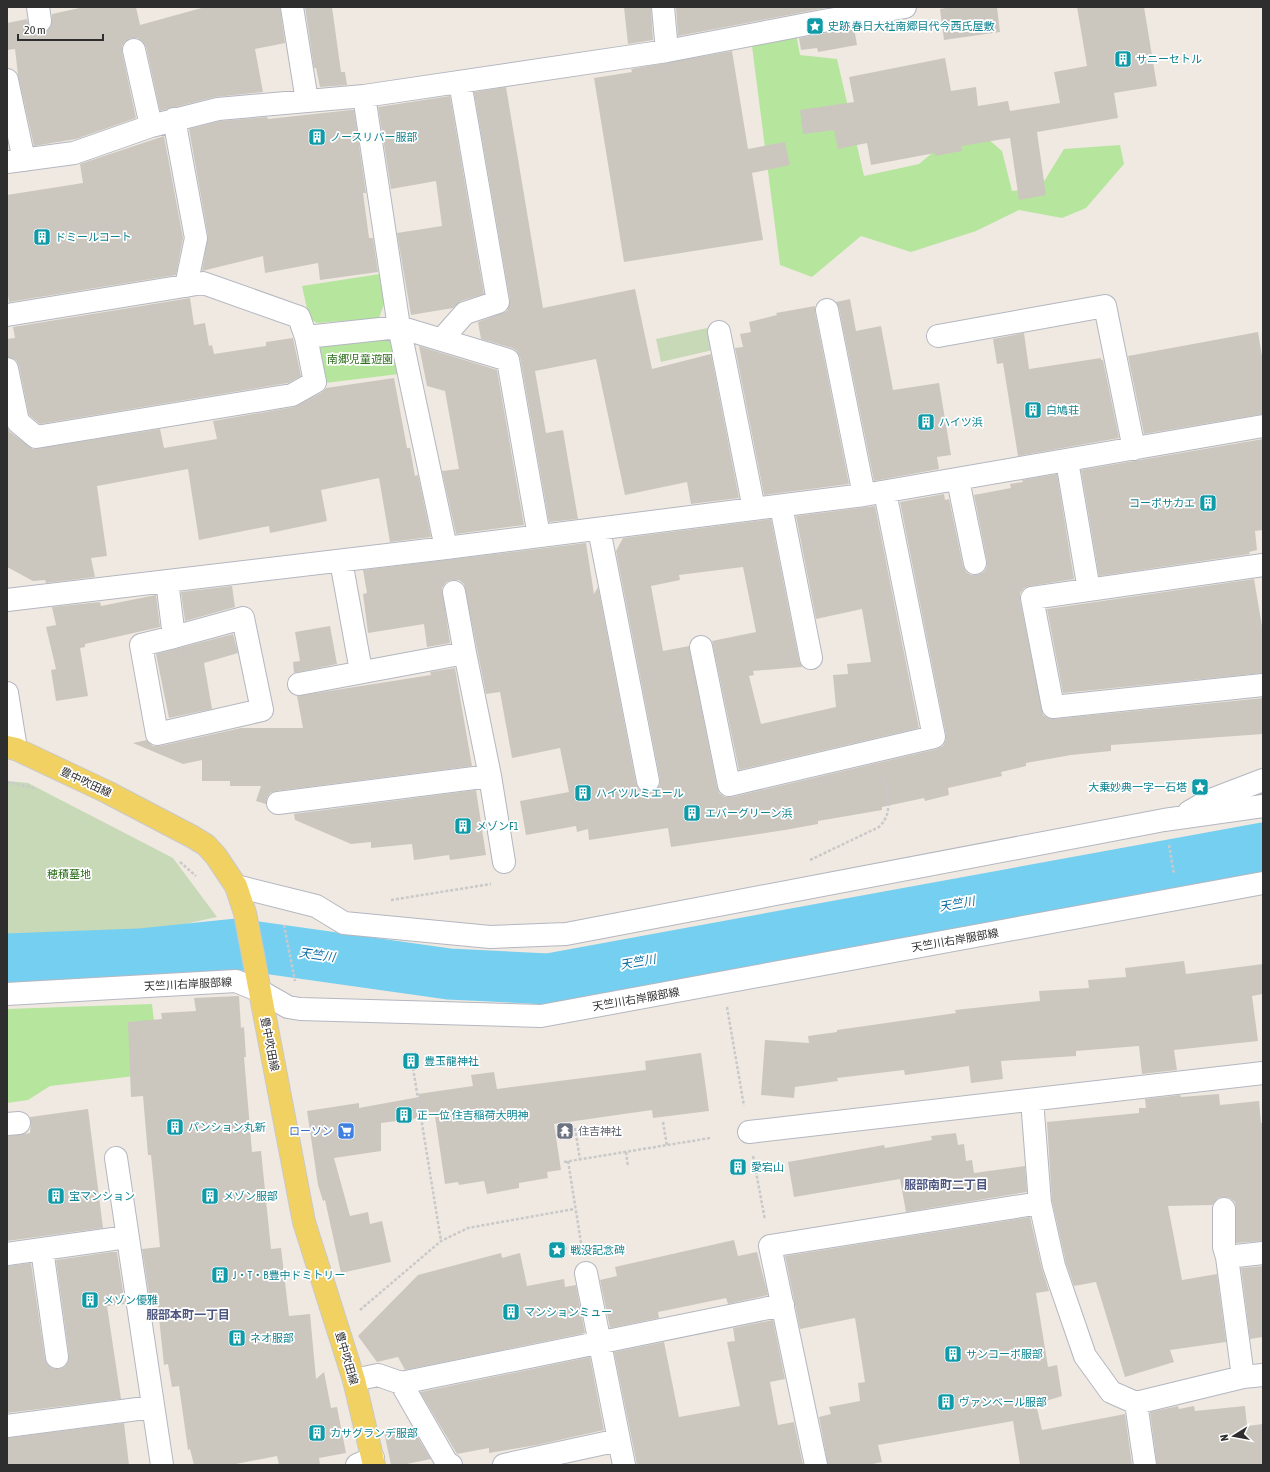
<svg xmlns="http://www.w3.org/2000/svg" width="1270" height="1472" font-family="'Asap Condensed','Noto Sans JP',sans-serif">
<rect width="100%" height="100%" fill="#efe9e1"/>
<path fill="#b6e59e" d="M796 34 800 55 837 59 864 176 919 164 942 145 981 133 1002 151 1012 191 1040 188 1064 149 1120 145 1124 164 1086 208 1062 218 1019 210 976 231 911 252 861 236 812 277 780 265 752 46Z
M380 274 385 301 379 318 317 323 309 318 302 286Z
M391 339 399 374 325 383 317 345Z
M152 1004 160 1073 50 1086 28 1100 7 1103V1009Z"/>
<path fill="#c8d9b8" d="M712 327 717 349 661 362 656 339Z
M7 781 28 783 173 858 217 917 134 935 7 938Z"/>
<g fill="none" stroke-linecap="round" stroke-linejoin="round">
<path stroke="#75cff0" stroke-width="51" d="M7 959 139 954 236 944 449 974 548 979 1263 848"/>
</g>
<path fill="#cbc7bf" d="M84 7H136L140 25 205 7H280L285 43 255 49 263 92 215 97 160 111 146 47 143 42 138 38H131L126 41 122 46V52L136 118 76 139 34 146 18 75 15 49 7 50V23L27 19 30 29 36 33H42L47 31 51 26 52 14Z
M305 7H332L341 72H345L347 85 320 87 316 68H314Z
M624 7H651L653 40 628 44Z
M684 7H831L678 36 676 8Z
M952 7H997L1000 32 944 40 940 9Z
M1077 7H1144L1157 86 1114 93 1118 118 1037 132 1046 195 1019 200 1010 138 961 146 962 151 935 156V153L871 165 867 143 838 149 834 130 803 134 800 110 854 102 849 77 945 58 951 91 976 87 978 106 1008 101 1010 111 1060 103 1054 72 1087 66Z
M854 28 857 45 818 52 817 48 801 50 799 38Z
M732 51 748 149 785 142 790 165 752 173 763 240 624 262 594 78 632 72 631 69Z
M506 87 543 308 635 289 652 369 711 354 739 498 691 504 687 482 625 495 596 359 535 371 546 433 563 430 578 519 549 522 520 357 517 351 512 348 481 339 478 322 507 311 510 300 474 92Z
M450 96 484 294 461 301 453 308 411 315 397 233 442 226 436 181 391 189 378 107Z
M351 110H354L366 193H363L369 238H373L378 272 320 280 318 263 265 273 263 256 202 271 208 236 189 129 220 121 267 117 268 119Z
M164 136 183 238 176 275 9 302 7 288V195L83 183 80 164Z
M190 298 194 325 205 323 209 346 212 345 214 354 266 346V342L293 338 301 376 288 383 40 424 29 415 19 366 16 360 7 357V339L15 338 13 327Z
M850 299 856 331 881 326 893 390 939 383 951 455 937 457 939 469 874 481 839 308 836 302Z
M815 306V312L849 484 764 495 735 348 743 347 740 334 751 332 749 322 777 315 776 313Z
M1258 332 1263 362V414L1144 434 1128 356Z
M1024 333 1029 369 1101 358V360H1103L1119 438 1018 456 1003 363 997 364 993 339Z
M419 346 497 370 524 525 456 534 442 471 459 469 445 391 427 386Z
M394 378 407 448H410L415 476 418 475 431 537 390 542 379 478 321 490 327 521 270 533 269 526 199 540 188 469 97 486 107 556 91 558 95 577 46 583 45 580 33 581 7 567V427L10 432 33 449 160 429 164 448 217 439 213 421 294 407 321 393 326 388Z
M1263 439V530L1255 531 1257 550 1249 552 1250 554 1099 576 1081 470Z
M1057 474 1074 579 1030 586 1024 588 1020 593V600L1043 715 1048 718 1054 719 1263 698V734L1111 745V751L1071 755 1026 763V766L1001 772 1002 776 948 788 949 795 925 801 924 798 882 807V810L818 821V824L785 830 671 847 668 828 589 840 588 829 577 832 576 826 526 835 520 801 569 792 560 748 512 758 500 692 486 694 464 584 459 580H452L446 582 442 588 450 643 427 647 424 624 368 633 363 594 367 593 363 570 586 543 594 594 598 587 636 783 638 789 644 793H651L656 790 660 785V779L616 551 623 538 771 519 799 660 802 667 753 671 754 675 749 676 761 724 836 707 833 675 848 674 847 664 871 662 862 609 816 619 796 516 875 506 919 728 739 770 712 641 756 632 743 567 679 575 680 580 651 586 663 651 689 646 717 787 719 793 725 797H732L937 749 943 746 946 740V735L900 502 944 494 945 500 949 499 963 566 966 572 971 575H977L984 572 987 567V561L974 495 1011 488 1010 484 1023 482 1022 480Z
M1254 579 1263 632V673L1063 693 1047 609Z
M232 586 235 607 185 621 181 592Z
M156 595 160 627 85 644V647L80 648 88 696 56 701 51 670 56 669 46 627 56 625 52 607 100 602 101 606Z
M330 626 337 664 294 673 293 662 300 661 295 632Z
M233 634 238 653 204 663 212 709 169 718 156 654Z
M455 668 472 766 276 791 270 793 267 798 266 804 256 801 261 786H230V781H202V760L183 764 133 743 147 740 153 746H160L241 728H303L297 696 431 675 430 672Z
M476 790 486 855 450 860 449 855 414 860 412 844 371 848V842L351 844 295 820 294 814H293Z
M1184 961 1186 974 1263 964V994L1252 996 1258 1041 1174 1050 1177 1070 1142 1074 1139 1046 1076 1051V1056L1001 1061 1003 1079 971 1083 969 1066 905 1075 904 1070 837 1078 838 1081 795 1087 794 1098 761 1095 765 1040 809 1043 808 1036 837 1032V1030L956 1013 955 1010 1040 1001 1039 991 1089 988 1088 980 1126 977 1125 968Z
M239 996 241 1028 244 1027 246 1057H244L252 1152 261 1151 271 1249 281 1248 289 1316 310 1314 316 1379 324 1372 331 1408 337 1407 346 1453 319 1458 320 1465H279L277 1456 231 1465H194L190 1449 188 1450 179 1386 172 1387 168 1364 164 1365 157 1299 150 1300 142 1249 160 1247 151 1155H148L143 1096 131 1097 128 1022 162 1019 161 1013 196 1011 194 998Z
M701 1053 709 1111 653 1118 652 1110 554 1124 561 1170 547 1172 548 1178 519 1183V1188L487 1194 484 1181 459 1185 458 1182 445 1184 435 1116 381 1123V1151L334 1158 350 1216 368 1212 370 1224 382 1221 391 1262 341 1273 325 1200 323 1201 318 1185 307 1111 359 1103V1108L419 1097 418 1094 473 1086 471 1075 494 1072 497 1089 646 1070 645 1061Z
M1219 1094 1220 1105 1259 1101 1261 1123H1263V1241L1236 1243V1209L1235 1202 1230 1198 1224 1197 1218 1198 1212 1205 1168 1206 1182 1280 1217 1274 1226 1342 1170 1350 1174 1362 1125 1377 1096 1282 1074 1286 1066 1263 1052 1201 1047 1122 1139 1113V1108H1146L1145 1099 1180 1095 1181 1097Z
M88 1109 103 1228 7 1241V1136L30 1133 31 1122 30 1117Z
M956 1133 958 1145 964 1144 966 1161 972 1160 974 1173 1025 1166 1027 1192 906 1212 900 1179 794 1197 788 1162 884 1145 885 1148 932 1140 931 1136Z
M1030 1217 1042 1269 1049 1291 1036 1293 1048 1367 1057 1365 1062 1396 1036 1404 1042 1430 1125 1414 1132 1465H1020L1013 1421 878 1445 882 1462 868 1465H828L819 1417 831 1414 829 1407 860 1401 858 1383 865 1382 855 1318 800 1329 785 1256Z
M734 1240 738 1256 757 1252 768 1295 728 1304 726 1298 658 1312 659 1318 610 1328 600 1280 617 1276 615 1267Z
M111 1252H117L125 1304 107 1306 121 1399 7 1413V1266L31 1263 45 1359 47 1364 52 1368 59 1369 64 1367 68 1362 69 1355 56 1260Z
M501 1253 502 1258 520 1253 527 1286 564 1279 565 1287 576 1285 585 1333 405 1370 398 1357 377 1362 358 1336 418 1275Z
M1263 1266V1337L1250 1339 1241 1268Z
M773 1320 785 1379 770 1382 778 1425 794 1422 803 1465H637L614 1352 664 1342 679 1417 740 1406 727 1342 735 1341 733 1328Z
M590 1357 604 1430 537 1445 489 1453V1448L457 1454 420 1392Z
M1178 1406 1179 1409 1194 1406 1195 1411 1245 1406 1247 1426 1263 1424V1465H1157L1150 1412Z
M124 1423 129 1465H7V1438Z
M411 1426 431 1459 402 1465H391L384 1432Z"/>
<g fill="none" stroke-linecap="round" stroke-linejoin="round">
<defs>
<path id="minor" d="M38 7 40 21
M292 7 307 101
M663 7 667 51
M134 50 151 126
M7 80 24 160
M364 96 399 327 446 548
M174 119 196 238 186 286
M7 162 74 153 151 126 218 109 364 96 667 51 823 21 905 7
M827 310 864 495
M7 315 203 283 299 317 306 337 315 382 292 395 36 437 18 422 7 369
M719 332 754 509
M938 336 1105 306 1134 449
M306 337 399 327 508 360 539 536
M442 339 465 313 498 302 460 82
M1067 461 1089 590
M958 480 975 563
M781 506 811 658
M599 529 648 781
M341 561 361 671
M1263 565 1032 598 1053 707 1263 685
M167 581 174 637 141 645 157 734 262 710 243 618 174 637
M454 592 465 653
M7 600 446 548 864 495 1263 426
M701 647 729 785 934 737 885 492
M299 684 465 653 490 776 504 862
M7 693 16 749
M278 803 490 776
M1189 812 1208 801 1263 780
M236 886 316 906 344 923 490 937 566 934 1164 820 1263 806
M7 994 236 981 260 991 288 1007 300 1009 541 1016 1263 883
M1032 1100 1040 1203 1054 1266 1085 1356 1111 1392 1136 1403 1243 1377 1263 1375
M7 1124 19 1123
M749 1132 1263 1073
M116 1158 162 1465
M1224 1209V1247L1227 1257
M42 1249 57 1357
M7 1254 127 1237
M586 1273 624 1465
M1243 1377 1227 1257 1263 1253
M354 1380 378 1375 401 1383 783 1305
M401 1383 447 1463 451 1465
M1136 1403 1145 1465
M7 1426 153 1407
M357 1465 373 1458
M504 1465 619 1440
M816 1465 770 1246 1040 1203"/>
<path id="major" d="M7 747 16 749 107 792 193 837 206 845 216 856 236 886 245 913 304 1222 354 1380 374 1465"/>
</defs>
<use href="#minor" stroke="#b4b7c1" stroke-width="24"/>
<use href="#major" stroke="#c9c9c9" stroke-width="24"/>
<path stroke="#c9c9c9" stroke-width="2.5" stroke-dasharray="3 2" stroke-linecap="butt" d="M7 782 34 788
M1169 845 1174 874
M810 860 879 827C895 811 886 795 883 775
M180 862 196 876
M391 900 491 884
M284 925 295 981
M727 1007 744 1106
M413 1068 441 1241
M411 1113 420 1112
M663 1122 667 1146
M575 1128 580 1160
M626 1152 628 1167
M753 1156 765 1220
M568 1161 582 1249
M564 1162 710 1138
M564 1249 581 1245
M360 1310 441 1241 468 1228 574 1209"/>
<use href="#minor" stroke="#fff" stroke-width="22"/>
<use href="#major" stroke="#f2d163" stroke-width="22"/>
</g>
<defs>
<symbol id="sight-square" viewBox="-11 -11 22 22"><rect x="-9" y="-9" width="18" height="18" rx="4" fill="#0f9aa8" stroke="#fff"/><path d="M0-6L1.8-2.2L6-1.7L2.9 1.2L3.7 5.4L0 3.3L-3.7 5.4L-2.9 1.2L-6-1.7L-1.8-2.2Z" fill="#fff"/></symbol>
<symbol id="building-square" viewBox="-11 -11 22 22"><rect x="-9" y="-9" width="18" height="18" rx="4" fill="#0f9aa8" stroke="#fff"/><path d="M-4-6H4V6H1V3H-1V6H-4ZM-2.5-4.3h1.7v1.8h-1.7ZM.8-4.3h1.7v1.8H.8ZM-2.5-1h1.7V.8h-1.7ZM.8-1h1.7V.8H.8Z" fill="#fff"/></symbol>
<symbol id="supermarket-square" viewBox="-11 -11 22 22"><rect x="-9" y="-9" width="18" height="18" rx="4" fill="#3f7fe0" stroke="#fff"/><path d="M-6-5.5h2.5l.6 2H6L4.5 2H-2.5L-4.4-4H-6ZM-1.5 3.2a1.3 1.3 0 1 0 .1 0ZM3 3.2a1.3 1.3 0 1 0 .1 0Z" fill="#fff"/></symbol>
<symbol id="temple-square" viewBox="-11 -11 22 22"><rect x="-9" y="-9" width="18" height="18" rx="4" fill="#6b7280" stroke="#fff"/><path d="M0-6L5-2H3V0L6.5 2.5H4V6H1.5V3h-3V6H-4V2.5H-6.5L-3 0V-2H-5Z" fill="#fff"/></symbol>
</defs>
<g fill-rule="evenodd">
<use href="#sight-square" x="805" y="16" width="20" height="20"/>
<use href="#building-square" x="1113" y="49" width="20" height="20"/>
<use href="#building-square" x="307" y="127" width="20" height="20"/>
<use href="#building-square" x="32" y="227" width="20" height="20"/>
<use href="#building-square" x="1023" y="400" width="20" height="20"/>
<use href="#building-square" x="916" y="412" width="20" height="20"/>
<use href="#building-square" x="1198" y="493" width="20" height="20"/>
<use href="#sight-square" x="1190" y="777" width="20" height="20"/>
<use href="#building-square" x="573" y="783" width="20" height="20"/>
<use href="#building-square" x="682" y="803" width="20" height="20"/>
<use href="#building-square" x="453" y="816" width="20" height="20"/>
<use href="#building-square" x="401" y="1051" width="20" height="20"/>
<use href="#building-square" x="394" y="1105" width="20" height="20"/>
<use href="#building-square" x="165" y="1117" width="20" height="20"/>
<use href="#supermarket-square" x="336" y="1121" width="20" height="20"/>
<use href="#temple-square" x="555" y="1121" width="20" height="20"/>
<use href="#building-square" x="728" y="1157" width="20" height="20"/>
<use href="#building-square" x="46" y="1186" width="20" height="20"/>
<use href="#building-square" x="200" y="1186" width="20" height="20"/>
<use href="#sight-square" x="547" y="1240" width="20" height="20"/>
<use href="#building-square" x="210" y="1265" width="20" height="20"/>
<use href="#building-square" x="80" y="1290" width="20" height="20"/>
<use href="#building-square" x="501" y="1302" width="20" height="20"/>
<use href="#building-square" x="227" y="1328" width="20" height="20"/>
<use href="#building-square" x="943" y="1344" width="20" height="20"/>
<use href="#building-square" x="936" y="1392" width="20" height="20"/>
<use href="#building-square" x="307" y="1423" width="20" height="20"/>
</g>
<g text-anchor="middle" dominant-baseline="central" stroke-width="3.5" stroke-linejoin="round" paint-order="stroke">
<g font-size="11" fill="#0d838f" stroke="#fff" text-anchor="start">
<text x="828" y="26">史跡 春日大社南郷目代今西氏屋敷</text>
<text x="1136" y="59">サニーセトル</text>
<text x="330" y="137">ノースリバー服部</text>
<text x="55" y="237">ドミールコート</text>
<text x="1046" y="410">白鳩荘</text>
<text x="939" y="422">ハイツ浜</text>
<text x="1195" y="503" text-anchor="end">コーポサカエ</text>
<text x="1187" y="787" text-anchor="end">大乗妙典一字一石塔</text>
<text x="596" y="793">ハイツルミエール</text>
<text x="705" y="813">エバーグリーン浜</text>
<text x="476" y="826">メゾンF1</text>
<text x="424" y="1061">豊玉龍神社</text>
<text x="417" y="1115">正一位 住吉稲荷大明神</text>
<text x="188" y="1127">パンション丸新</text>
<text x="751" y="1167">愛宕山</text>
<text x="69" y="1196">宝マンション</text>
<text x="223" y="1196">メゾン服部</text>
<text x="570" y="1250">戦没記念碑</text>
<text x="233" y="1275">J・T・B豊中ドミトリー</text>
<text x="103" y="1300">メゾン優雅</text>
<text x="524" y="1312">マンションミュー</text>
<text x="250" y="1338">ネオ服部</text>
<text x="966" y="1354">サンコーポ服部</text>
<text x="959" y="1402">ヴァンベール服部</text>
<text x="330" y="1433">カサグランデ服部</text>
</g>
<g font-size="11" fill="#2c6e1b" stroke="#fff">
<text x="360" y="359">南郷児童遊園</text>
<text x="69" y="874">穂積墓地</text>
</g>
<g font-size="11" fill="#2e2e2e" stroke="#fff">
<text transform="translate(86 782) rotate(25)">豊中吹田線</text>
<text transform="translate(955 940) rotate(-10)">天竺川右岸服部線</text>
<text transform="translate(188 984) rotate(-3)">天竺川右岸服部線</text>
<text transform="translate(636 999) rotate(-10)">天竺川右岸服部線</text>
<text transform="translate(270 1044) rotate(79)">豊中吹田線</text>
<text transform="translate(347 1358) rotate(74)">豊中吹田線</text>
</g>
<g font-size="11" fill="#366cbe" stroke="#fff" text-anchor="end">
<text x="333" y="1131">ローソン</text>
</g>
<g font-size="11" fill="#5b616d" stroke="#fff" text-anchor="start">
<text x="578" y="1131">住吉神社</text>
</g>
<g font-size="12" font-style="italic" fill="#0d6fa3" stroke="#fff">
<text transform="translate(957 904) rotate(-10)">天竺川</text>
<text transform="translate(317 955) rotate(8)">天竺川</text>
<text transform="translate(638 962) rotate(-10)">天竺川</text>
</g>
<g font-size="12" font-weight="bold" fill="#4d5680" stroke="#fff">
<text x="946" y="1185">服部南町二丁目</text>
<text x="188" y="1315">服部本町一丁目</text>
</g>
</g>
<rect width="1270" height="1472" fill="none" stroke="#2e2e2e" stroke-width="16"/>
<g transform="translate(1234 1436) rotate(259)" stroke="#ffffff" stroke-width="3" paint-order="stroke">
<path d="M0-3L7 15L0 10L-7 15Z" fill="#2e2e2e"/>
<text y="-6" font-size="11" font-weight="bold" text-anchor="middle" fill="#2e2e2e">N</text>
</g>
<path d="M18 34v6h85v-6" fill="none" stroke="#2e2e2e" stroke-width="2"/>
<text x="24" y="34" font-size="12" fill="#2e2e2e" stroke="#ffffff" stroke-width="3" paint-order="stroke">20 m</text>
</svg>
